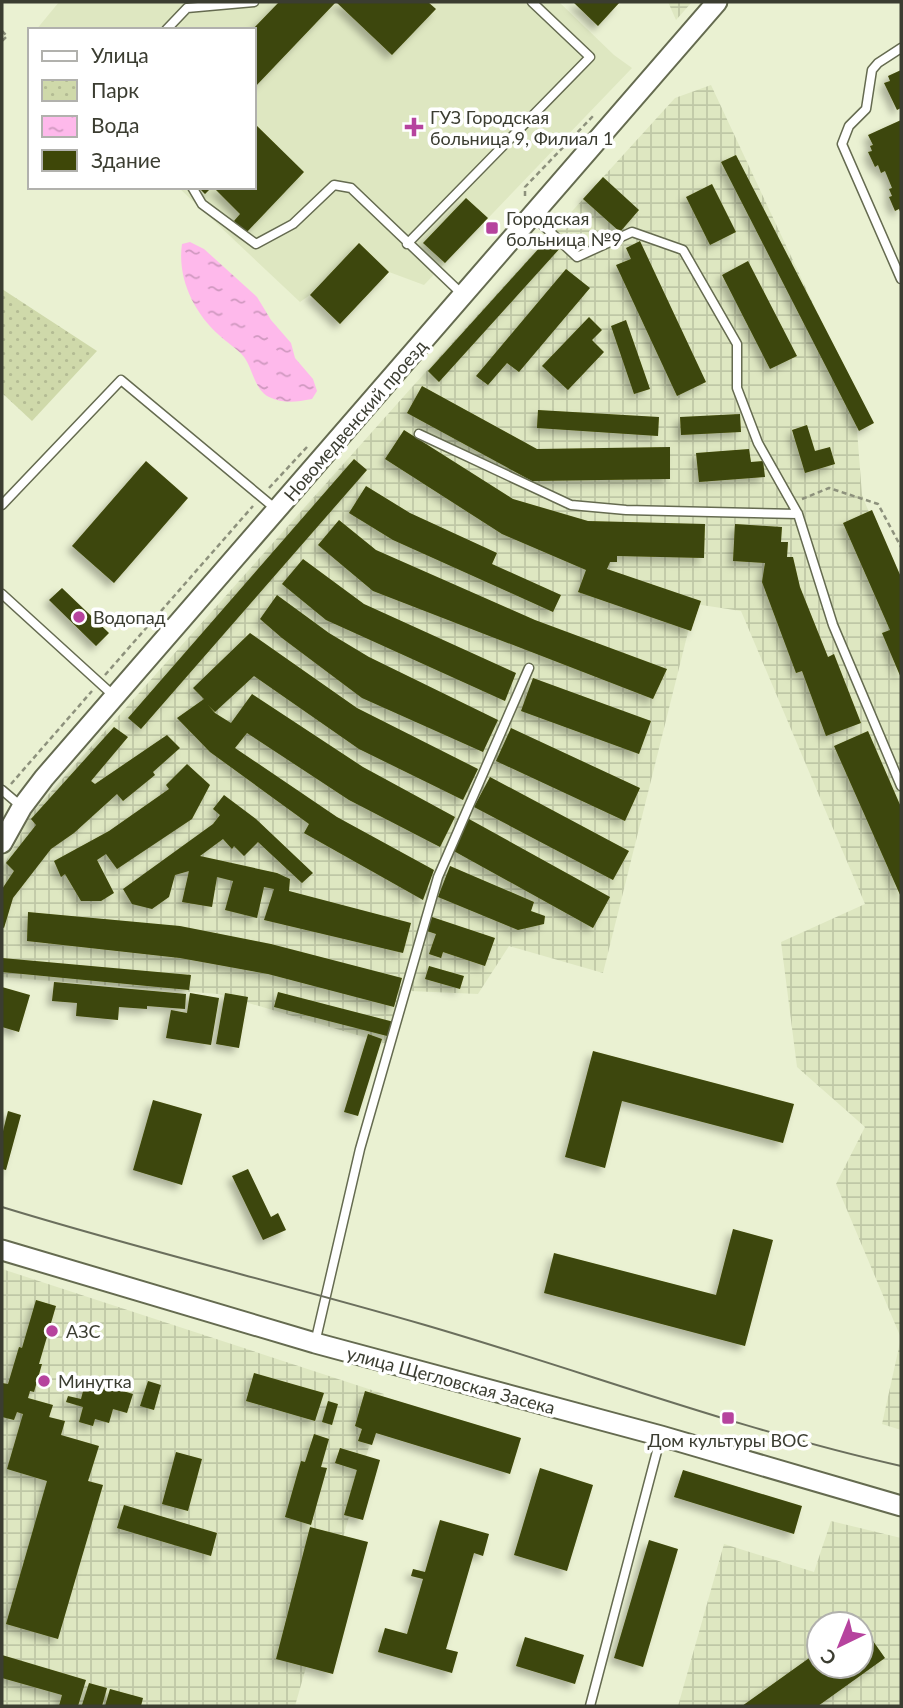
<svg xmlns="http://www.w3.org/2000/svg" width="903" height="1708" font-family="Lato,sans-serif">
<defs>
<pattern id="industrial-grid" width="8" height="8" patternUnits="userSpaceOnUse" patternTransform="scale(1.75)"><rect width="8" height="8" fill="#dee7c1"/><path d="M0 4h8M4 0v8" fill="none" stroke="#bfc7a6"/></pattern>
<pattern id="park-dots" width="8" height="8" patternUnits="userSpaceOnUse" patternTransform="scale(1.75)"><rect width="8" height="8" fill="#cfd9aa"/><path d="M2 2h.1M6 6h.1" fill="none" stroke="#b3bb93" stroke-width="1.8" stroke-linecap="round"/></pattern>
<pattern id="water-ripples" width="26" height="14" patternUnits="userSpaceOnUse" patternTransform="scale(1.75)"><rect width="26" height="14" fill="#feb9eb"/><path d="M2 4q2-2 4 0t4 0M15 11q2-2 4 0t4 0" fill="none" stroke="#cf98bf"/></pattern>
<filter id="shadow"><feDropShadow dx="-5" dy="5" stdDeviation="3.5" flood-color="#0004"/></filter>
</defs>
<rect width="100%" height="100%" fill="#eaf1d2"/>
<path fill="#dee7c1" d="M59 2H559L614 55 632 68 424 285 389 272 340 324 310 295 300 302 178 187H254V30H36Z"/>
<path fill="url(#industrial-grid)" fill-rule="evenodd" d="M668 2H692L676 20Z
M711 85 854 391 862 495 901 591V1430L882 1424 901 1338 836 1184 865 1127 797 1067 781 942 865 904 741 611 695 604 603 973 509 946 478 994 410 991 391 1045 218 994 2 977V869L31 814 413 386 675 98Z
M2 1269 384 1394 295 1706H2Z
M831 1521 901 1538V1706H678L724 1544 814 1572ZM819 1624H861V1666H819Z"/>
<path fill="url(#park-dots)" d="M2 289 97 351 32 421 2 393Z"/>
<path fill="url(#water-ripples)" d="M190 242 204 249 257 297 271 320 291 343 295 358 313 379 317 391 312 399C296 402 284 404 269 397 254 389 253 369 244 357 237 348 227 343 219 335 194 313 177 278 182 244Z"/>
<path fill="#3e4708" filter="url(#shadow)" d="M279 2H428L436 9 392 55 336 2 254 88V30H252Z
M573 2H620L598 26Z
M901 70V108L897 110 884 83 890 81 888 76Z
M901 120V214L899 209 895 211 889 197 892 196 889 189 892 188 885 171 881 173 878 165 875 167 868 152 872 151 870 146 873 145 868 135Z
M254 123 304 172 246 233 234 221 240 214 213 187H254Z
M736 155 874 423 859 431 721 162Z
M603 177 639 210 620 232 583 199Z
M712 184 736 232 710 245 686 197Z
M198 187H212L205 194Z
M466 198 488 218 445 263 423 243Z
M551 235 562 246 439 382 428 371Z
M640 241 706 382 677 396 616 265 631 259 626 248Z
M359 243 389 272 340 324 310 295Z
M748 261 797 356 770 369 722 275Z
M566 269 590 288 519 372 507 363 488 385 476 376Z
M589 317 602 330 592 340 604 352 568 390 542 366Z
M626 320 650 389 634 394 611 326Z
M422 386 537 449 670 447V479L532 481 407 413Z
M538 410 659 417 658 436 537 428Z
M740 414 741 432 681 435 680 417Z
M807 425 815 451 830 447 835 464 805 473 792 430Z
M404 430 513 499 588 521 705 524 704 558 617 556V562H610L607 569 701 601 691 631 578 592 586 570 502 534 385 459Z
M749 449 751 462 763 461 765 477 699 482 696 453Z
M354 459 367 470 141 729 128 718Z
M146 461 188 498 114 583 72 546Z
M366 486 410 513 497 553 492 564 561 595 553 612 393 540 349 513Z
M872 510 901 577V678L882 633 890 630 843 523Z
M339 520 376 550 535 620 667 669 653 699 373 591 318 545Z
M735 524 782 527 781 542H788L787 557H793L800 587 828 657 834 654 861 723 826 736 802 671 796 673 762 582 765 563 733 561Z
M303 559 364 604 516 673 505 701 326 620 282 584Z
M62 588 109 633 96 646 49 600Z
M277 595 329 633 369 657 498 720 483 752 362 698 282 638 260 619Z
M250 633 357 708 478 769 463 800 359 749 254 676 215 712 208 705 215 713 231 723 252 694 363 767 455 817 440 847 349 800 247 733 235 748 337 817 434 870 423 900 304 833 309 824 210 752 177 718 204 699 193 688Z
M533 678 651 721 639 754 521 711Z
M114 727 128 737 91 781 95 784 167 735 180 748 153 772 155 775 123 801 117 794 74 833 51 849 13 898 4 928 2 927V889L14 871 6 863 36 825 31 819Z
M511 728 640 788 625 821 496 761Z
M868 731 901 807V897L834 746Z
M187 764 210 785 192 819 117 869 106 854 97 860 114 893 101 901H81L65 874 61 877 54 861 109 831 169 789 166 785Z
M490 777 629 851 613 880 474 807Z
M224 795 256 819 313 873 302 883 258 842 244 856 234 846 232 849 223 839 200 856 277 873 290 879 289 891 411 923 403 953 264 920 274 889 264 887 257 918 225 910 233 881 217 877 212 907 182 902 189 871 175 875 169 897 152 909 132 904 123 889 213 824 220 815 213 809Z
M469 819 610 897 593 928 452 850Z
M450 866 534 902 531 911 545 916 544 924 518 930 438 897Z
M28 912 180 926 271 944 402 978 394 1007 268 974 180 958 27 941Z
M432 917 495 938 485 966 443 952 441 958 429 954 436 934 427 931Z
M2 958 191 975 189 990 2 972Z
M429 966 464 976 460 989 425 979Z
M54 982 186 994 185 1009 147 1006V1009L119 1007 118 1020 76 1016 77 1003 52 1001Z
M2 987 30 995 19 1032 2 1027Z
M278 992 394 1022 391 1037 274 1007Z
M190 993 219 998 211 1045 166 1038 171 1010 187 1013Z
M225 993 248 997 239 1048 216 1044Z
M368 1034 382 1039 358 1116 344 1112Z
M593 1051 794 1104 783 1143 622 1101 605 1168 565 1157Z
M153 1100 202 1114 182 1185 133 1170Z
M8 1111 21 1115 6 1170 2 1169V1135Z
M248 1169 271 1217 278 1213 286 1230 263 1240 232 1176Z
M733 1229 773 1240 745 1346 544 1293 554 1253 716 1295Z
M36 1300 56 1306 39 1364H42L34 1392 30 1391 28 1398 53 1405 49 1417 65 1421 61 1435 99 1446 88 1481 103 1485 58 1639 6 1624 47 1481 7 1469 23 1414 17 1412 14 1420 2 1417V1383L8 1384 19 1347 22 1348Z
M254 1373 324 1393 315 1421 246 1401Z
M86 1380 133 1394 127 1413 113 1409 109 1423 95 1419 93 1426 79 1422 83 1407 66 1402 68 1396 81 1399Z
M148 1381 161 1385 154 1410 140 1406Z
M365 1391 521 1438 510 1474 376 1433 372 1445 358 1441 362 1429 355 1426Z
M328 1401 338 1404 332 1425 322 1422Z
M314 1434 329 1439 321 1467 327 1468 311 1525 285 1517 301 1461 305 1462Z
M340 1448 380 1460 363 1520 344 1515 357 1470 335 1463Z
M176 1452 202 1459 188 1511 162 1504Z
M540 1468 593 1485 567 1571 514 1555Z
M683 1470 802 1506 794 1534 674 1497Z
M124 1505 217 1533 211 1556 117 1528Z
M440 1520 489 1534 483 1556 474 1553 446 1649 458 1652 452 1673 378 1652 385 1628 407 1634 423 1579 411 1576 413 1569 425 1572Z
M310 1527 368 1542 333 1674 276 1659Z
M649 1540 678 1549 643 1667 614 1658Z
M861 1624 885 1658 818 1706H742L819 1651V1666H861Z
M525 1637 584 1655 575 1684 516 1666Z
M2 1655 86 1680 78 1706H59L62 1695 2 1678Z
M89 1683 107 1688 102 1706 82 1705Z
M110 1689 143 1698 141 1706H105Z"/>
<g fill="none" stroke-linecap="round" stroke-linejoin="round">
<defs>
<path id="service" d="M166 30 187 8 254 2
M901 48 878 63 872 70 866 109 849 126 842 144 901 279
M192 187 202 204 256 244 293 224 334 185 351 188 463 295
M532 215 577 257 632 232 683 250 737 344V388L758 443 798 514 833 625 901 786
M407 244 590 57 532 2
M419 434 571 505 626 510 798 514
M2 505 121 380 277 510
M2 594 114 696
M2 790 22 807
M315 1343 360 1149 438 877 529 668
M590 1706 661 1436"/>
<path id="tertiary" d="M2 843 22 807 44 778 717 2
M2 1250 315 1343 661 1436 901 1506"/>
</defs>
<use href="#service" stroke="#656b50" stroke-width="11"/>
<use href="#tertiary" stroke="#656b50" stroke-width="23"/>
<path stroke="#8d917c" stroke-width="2.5" stroke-dasharray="5 3.5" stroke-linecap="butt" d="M2 31 7 36 2 41
M525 196V187L594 115
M269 488 307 447
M802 499 829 488 878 504 901 547
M105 675 253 506
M11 784 92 691"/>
<use href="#service" stroke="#fff" stroke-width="8"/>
<use href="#tertiary" stroke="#fff" stroke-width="19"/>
<path stroke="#6b6f5d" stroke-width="2" d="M2 1207C142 1250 284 1284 425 1325 583 1371 740 1430 901 1466"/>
</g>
<g fill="#b6439e" stroke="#fff" stroke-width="2.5">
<path d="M410.5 116.5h7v7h7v7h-7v7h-7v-7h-7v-7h7z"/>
<rect x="485" y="221" width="14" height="14" rx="3.5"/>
<circle cx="79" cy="617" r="7"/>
<circle cx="52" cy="1331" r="7"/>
<circle cx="44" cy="1381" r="7"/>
<rect x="721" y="1411" width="14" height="14" rx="3.5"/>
</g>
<g text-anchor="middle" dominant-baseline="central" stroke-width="7" stroke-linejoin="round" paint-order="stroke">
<g font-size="18" fill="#3b3d31" stroke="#fff" text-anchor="start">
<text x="430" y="117">ГУЗ Городская<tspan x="430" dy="21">больница 9, Филиал 1</tspan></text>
<text x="506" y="218">Городская<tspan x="506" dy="21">больница №9</tspan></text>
<text x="93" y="617">Водопад</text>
<text x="66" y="1331">АЗС</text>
<text x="58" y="1381">Минутка</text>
<text x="728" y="1440" text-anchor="middle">Дом культуры ВОС</text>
</g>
<g font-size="18" fill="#3b3d31" stroke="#fff">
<text transform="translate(355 420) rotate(-49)">Новомедвенский проезд</text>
<text transform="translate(451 1380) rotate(15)">улица Щегловская Засека</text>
</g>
</g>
<rect width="903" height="1708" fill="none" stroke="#3b3d31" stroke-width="7"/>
<rect x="28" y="28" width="228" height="161" fill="#ffffff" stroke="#b1b1ad" stroke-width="2"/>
<rect x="42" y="51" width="35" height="10" fill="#ffffff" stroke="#b1b1ad" stroke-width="2"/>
<text x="91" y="63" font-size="21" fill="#3b3d31">Улица</text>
<rect x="42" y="80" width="35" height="21" fill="url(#park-dots)" stroke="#b1b1ad" stroke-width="2"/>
<text x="91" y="98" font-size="21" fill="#3b3d31">Парк</text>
<rect x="42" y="116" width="35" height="21" fill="url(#water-ripples)" stroke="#b1b1ad" stroke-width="2"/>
<text x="91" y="133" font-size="21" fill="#3b3d31">Вода</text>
<rect x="42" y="150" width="35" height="21" fill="#3e4708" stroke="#b1b1ad" stroke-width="2"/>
<text x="91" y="168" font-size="21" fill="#3b3d31">Здание</text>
<g transform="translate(840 1645) rotate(223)"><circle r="33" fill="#ffffff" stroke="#b1b1ad" stroke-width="2"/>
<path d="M0-5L12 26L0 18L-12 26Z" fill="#b6439e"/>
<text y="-10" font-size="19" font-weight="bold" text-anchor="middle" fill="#3b3d31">С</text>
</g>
</svg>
